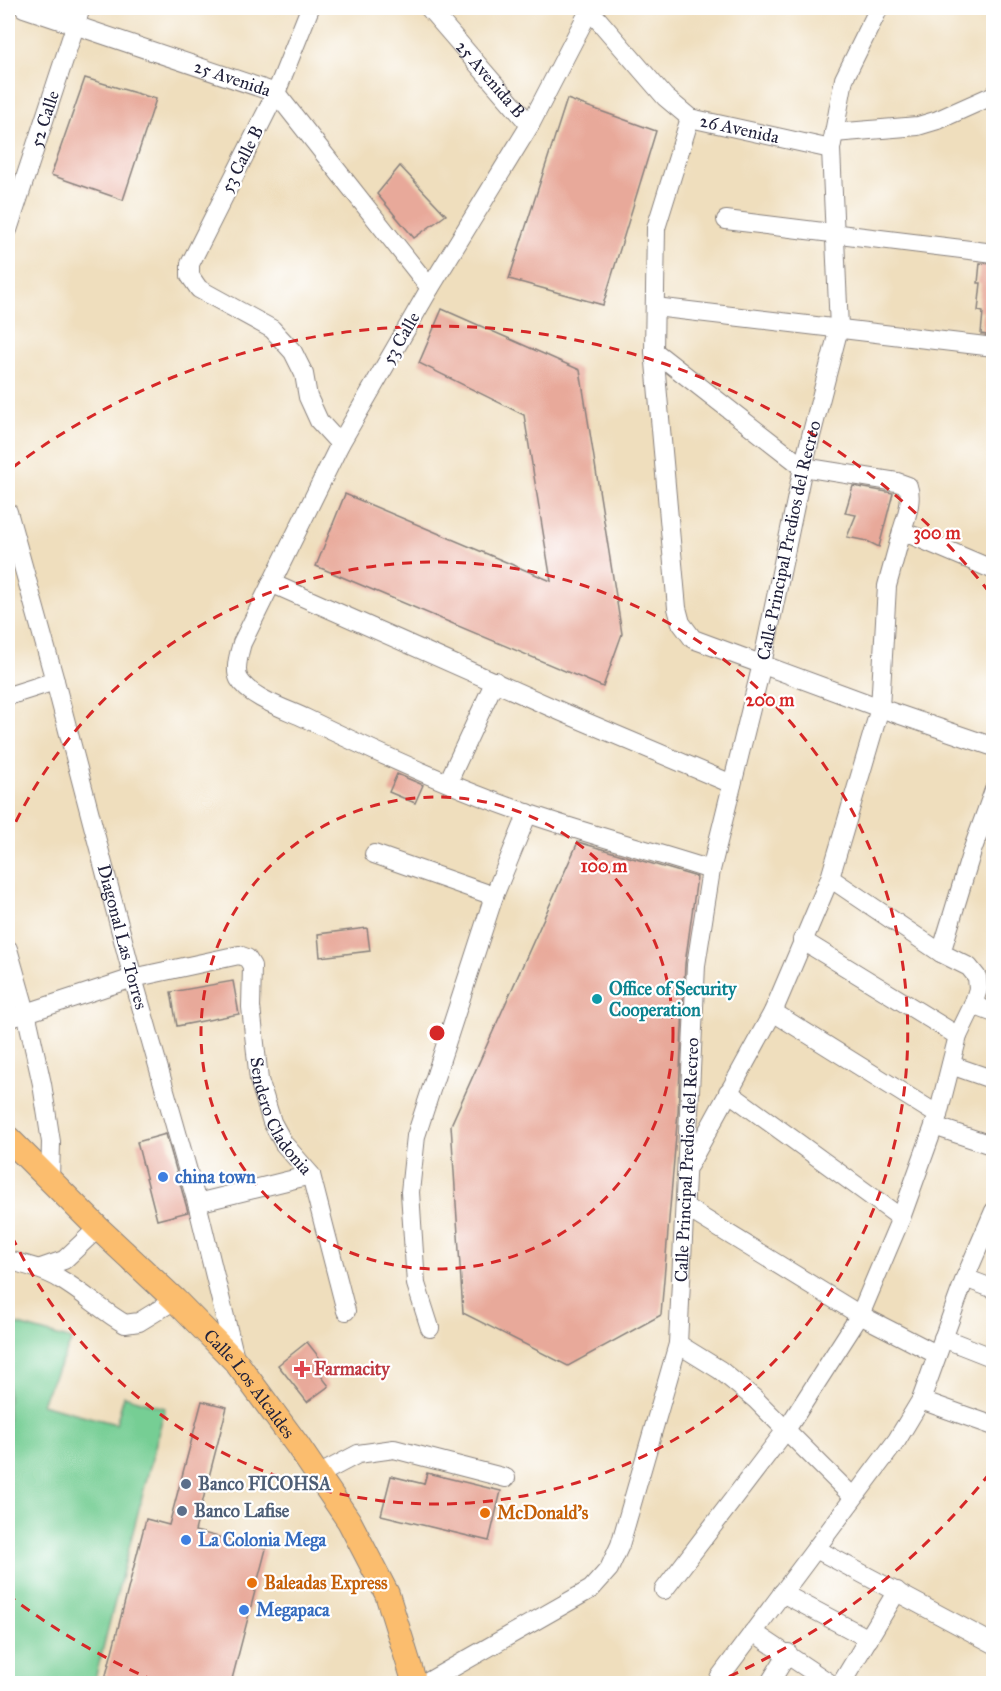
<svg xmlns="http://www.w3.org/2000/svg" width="1001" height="1691" font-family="'IM FELL Great Primer',serif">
<rect width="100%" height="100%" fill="#fff"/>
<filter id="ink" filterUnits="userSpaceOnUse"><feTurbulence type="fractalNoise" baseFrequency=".0167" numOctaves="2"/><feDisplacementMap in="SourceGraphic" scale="12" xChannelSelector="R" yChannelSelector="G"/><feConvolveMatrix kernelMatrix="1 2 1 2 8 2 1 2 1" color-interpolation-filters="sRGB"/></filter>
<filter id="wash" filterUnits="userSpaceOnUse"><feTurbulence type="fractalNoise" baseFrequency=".008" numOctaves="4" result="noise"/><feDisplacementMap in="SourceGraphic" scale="24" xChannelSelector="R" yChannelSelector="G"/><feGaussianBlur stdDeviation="1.35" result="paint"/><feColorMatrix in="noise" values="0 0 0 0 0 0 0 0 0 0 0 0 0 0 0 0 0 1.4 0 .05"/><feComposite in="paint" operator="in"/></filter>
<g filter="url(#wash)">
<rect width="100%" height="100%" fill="#efdebd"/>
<path fill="#76ce94" stroke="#4c7868" stroke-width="1.5" d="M8 1322 72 1340 41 1404 116 1424 124 1396 165 1408 94 1683H8Z"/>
<g id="blocks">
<path fill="#e8a99a" d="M85 78 156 99 123 200 51 175Z
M567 99 656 131 603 305 509 279Z
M400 166 446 215 414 238 377 194Z
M980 263 993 264V336L981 334 983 312 978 311 981 283H978Z
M442 309 580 370 622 634 603 687 316 566 345 494 551 581 524 415 419 363Z
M853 486 893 493 879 547 867 541 847 537 856 515 845 513Z
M397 774 423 785 415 803 389 792Z
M578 842 697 877 685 964 678 1112 661 1315 568 1366 463 1313 451 1125Z
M367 928 370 951 320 957 318 934Z
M233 981 239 1014 177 1026 171 992Z
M166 1134 188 1212 157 1220 137 1142Z
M307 1342 326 1366 318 1372 329 1386 307 1402 278 1365Z
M202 1401 227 1407 195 1531 266 1549 231 1683H104L146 1519 169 1525Z
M427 1473 501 1491 489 1541 381 1515 391 1476 424 1484Z"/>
</g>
</g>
<g filter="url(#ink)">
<use href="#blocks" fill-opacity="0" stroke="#88807c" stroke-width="1.5"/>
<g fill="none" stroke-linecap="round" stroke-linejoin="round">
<defs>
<g id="minor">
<path id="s1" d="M24 8 276 93 430 288"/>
<path d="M310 8 276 93 190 264V276L199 289 272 329 293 352 304 374 308 397 319 421 340 444"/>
<path id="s2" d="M429 8 530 125"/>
<path id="s3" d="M588 8 665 97 690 118 831 149"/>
<path d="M590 9 530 125 430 288 340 444 242 643C239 654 234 669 239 679 250 698 286 709 305 718 373 751 444 784 515 809 579 832 646 849 711 870"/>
<path d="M690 118 656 228 654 351 803 467 897 482 908 486C913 500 906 517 902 531L994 570"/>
<path d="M834 133 918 126 938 120 994 95"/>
<path d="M726 220 994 253"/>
<path id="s4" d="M8 230 81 8"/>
<path d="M655 307 994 347"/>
<path d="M654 351 677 608 681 623 693 639 880 708 994 747"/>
<path id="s5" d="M8 512 55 681 133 978 197 1203 236 1362"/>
<path d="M271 583 562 712 732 784"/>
<path d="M8 696 55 681"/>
<path d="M448 782 495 681"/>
<path d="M374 854 494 896"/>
<path d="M802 940 958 1036"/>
<path d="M8 949 26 1012 42 1084 51 1142 50 1180"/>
<path d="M941 953 972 851 994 790"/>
<path d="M973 1005 994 1013"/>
<path d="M773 1012 938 1115"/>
<path id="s6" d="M8 1019 133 978 239 955 247 958 252 966 251 1007 259 1080 272 1122 284 1144 311 1175 346 1311"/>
<path d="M951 1065 994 1080"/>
<path d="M728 1092 901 1218"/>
<path d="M934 1126 994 1146"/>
<path d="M689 1165 773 1012 830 878 880 708 887 586 902 531"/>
<path d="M197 1203 311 1175"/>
<path d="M685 1207 860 1315 936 1354"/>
<path d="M8 1260C25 1265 44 1269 60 1279 83 1292 102 1311 125 1324L139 1322 175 1300"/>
<path d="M38 1269 64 1260 98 1228"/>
<path d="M965 1278 994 1289"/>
<path d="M430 1328 416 1284 410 1192 416 1136 494 896 528 813"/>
<path d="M943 1338 994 1358"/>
<path d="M678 1344 720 1370 755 1399 853 1497"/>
<path d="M921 1400 994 1426"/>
<path d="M318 1475 358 1454 394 1449 506 1478"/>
<path d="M816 1549 994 1644"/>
<path d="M664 1590 786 1430 860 1315 901 1218 938 1115 958 1036 973 1005 978 989 977 977 969 967 941 953 830 878"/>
<path d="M782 1593 869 1639"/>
<path d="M753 1632 831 1684"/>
<path id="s7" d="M424 1684 591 1589 609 1569 620 1545 678 1344 696 965 711 870 762 664 803 467 839 328 831 149 834 133 844 79 879 8"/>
<path d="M718 1684 719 1678 897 1440 921 1400 965 1278 994 1211"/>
<path d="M769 1684 788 1653"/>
<path d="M841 1684 897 1591"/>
</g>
<g id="major">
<path id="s8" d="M8 1138 98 1228 175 1300 236 1362 298 1446 349 1521 387 1594 415 1684"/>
</g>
</defs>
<use href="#minor" stroke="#88807c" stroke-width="20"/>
<use href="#major" stroke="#88807c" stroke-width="26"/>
<use href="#minor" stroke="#fff" stroke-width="18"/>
<use href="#major" stroke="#fbbd6e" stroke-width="24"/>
</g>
</g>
<g fill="none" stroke="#d62828" stroke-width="3" stroke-dasharray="10 8">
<circle cx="437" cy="1033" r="236"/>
<path d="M8 838A471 471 0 1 1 8 1228"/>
<path d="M990 1473A707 707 0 0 1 719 1681M155 1681A707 707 0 0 1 12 1598M12 468A707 707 0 0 1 990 593"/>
</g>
<circle fill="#0f9aa8" stroke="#fff" stroke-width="2" cx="597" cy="999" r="6"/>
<g fill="#3f7fe0" stroke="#fff" stroke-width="2">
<circle cx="163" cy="1177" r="6"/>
<circle cx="186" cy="1540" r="6"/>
<circle cx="244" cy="1610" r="6"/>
</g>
<path fill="#e0444e" stroke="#fff" stroke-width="2" d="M299 1360h6v6h6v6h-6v6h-6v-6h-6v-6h6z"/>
<g fill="#5c6f8a" stroke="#fff" stroke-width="2">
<circle cx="186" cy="1484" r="6"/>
<circle cx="182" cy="1511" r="6"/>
</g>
<g fill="#e8710a" stroke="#fff" stroke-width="2">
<circle cx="485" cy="1513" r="6"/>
<circle cx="252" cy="1583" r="6"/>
</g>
<g text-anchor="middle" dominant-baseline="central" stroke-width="4.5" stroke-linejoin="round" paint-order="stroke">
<g font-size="18" fill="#22223b" stroke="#fff">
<text stroke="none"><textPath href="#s1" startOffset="220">25 Avenida</textPath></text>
<text stroke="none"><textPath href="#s2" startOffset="94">25 Avenida B</textPath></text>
<text stroke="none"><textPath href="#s4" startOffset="117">52 Calle</textPath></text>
<text stroke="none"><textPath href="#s3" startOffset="201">26 Avenida</textPath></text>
<text transform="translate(242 159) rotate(-63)">53 Calle B</text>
<text transform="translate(401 338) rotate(-60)">53 Calle</text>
<text stroke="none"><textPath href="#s7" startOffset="1269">Calle Principal Predios del Recreo</textPath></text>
<text stroke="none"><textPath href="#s5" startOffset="440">Diagonal Las Torres</textPath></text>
<text stroke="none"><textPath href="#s6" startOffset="414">Sendero Cladonia</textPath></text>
<text stroke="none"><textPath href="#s7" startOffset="639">Calle Principal Predios del Recreo</textPath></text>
<text stroke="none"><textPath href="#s8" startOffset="345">Calle Los Alcaldes</textPath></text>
</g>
<g font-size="18" font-weight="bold" fill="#0d838f" stroke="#fff" text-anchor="start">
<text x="609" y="989">Office of Security<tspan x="609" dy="21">Cooperation</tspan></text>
</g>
<g font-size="18" font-weight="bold" fill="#366cbe" stroke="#fff" text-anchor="start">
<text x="175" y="1177">china town</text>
<text x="198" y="1540">La Colonia Mega</text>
<text x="256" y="1610">Megapaca</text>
</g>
<g font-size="18" font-weight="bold" fill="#be3a42" stroke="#fff" text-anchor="start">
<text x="314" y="1369">Farmacity</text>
</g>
<g font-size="18" font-weight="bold" fill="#4e5e75" stroke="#fff" text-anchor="start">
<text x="198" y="1484">Banco FICOHSA</text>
<text x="194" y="1511">Banco Lafise</text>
</g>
<g font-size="18" font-weight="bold" fill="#c56008" stroke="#fff" text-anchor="start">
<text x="497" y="1513">McDonald's</text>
<text x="264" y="1583">Baleadas Express</text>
</g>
</g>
<circle cx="437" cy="1033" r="9" fill="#d62828" stroke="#fff" stroke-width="3"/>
<g font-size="18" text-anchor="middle" font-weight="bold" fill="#d62828" stroke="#fff" stroke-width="4.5" stroke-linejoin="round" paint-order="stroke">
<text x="937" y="539">300 m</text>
<text x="770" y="706">200 m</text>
<text x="604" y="872">100 m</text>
</g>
<rect width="1001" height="1691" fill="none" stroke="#fff" stroke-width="30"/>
</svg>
